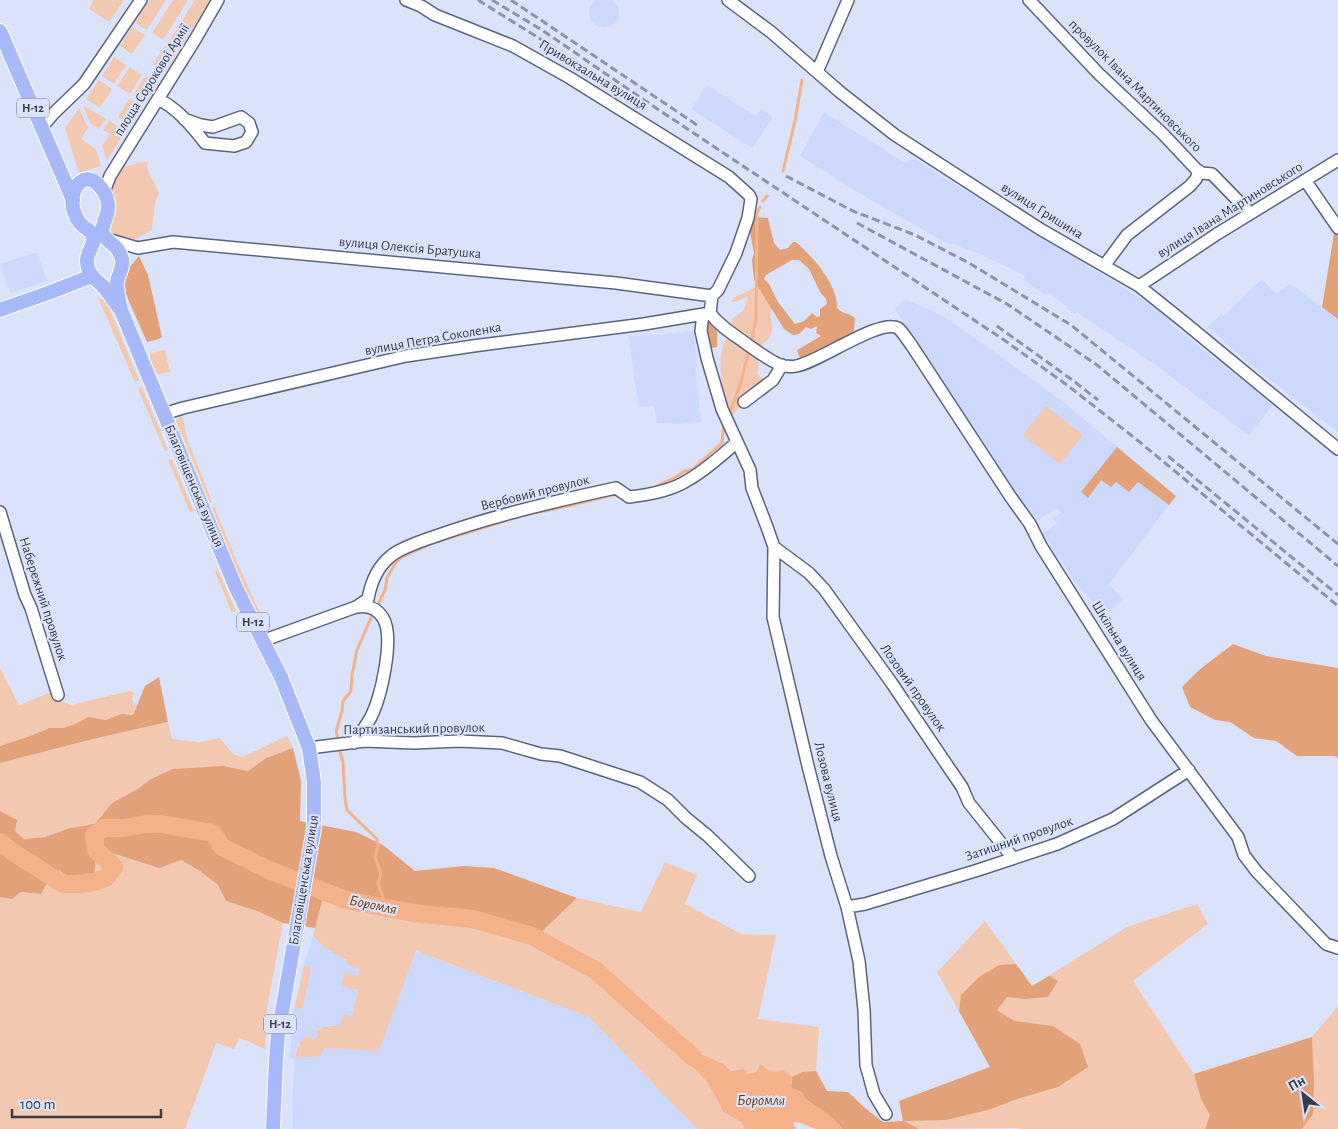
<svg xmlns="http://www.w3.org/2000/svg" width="1338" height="1129" font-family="'Alegreya Sans',sans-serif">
<rect width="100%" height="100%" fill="#dbe3fb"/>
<path fill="#ccd9fd" d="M589 13a15 15 0 1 1 30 0a15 15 0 1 1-30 0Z
M707 85 756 116 761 109 773 117 752 148 691 109Z
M824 112 905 163 914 159 1145 301 1171 321 1169 323 1255 390 1272 406 1249 436 1160 368 1077 312 1075 314 1066 308 1067 306 1048 292 1045 295 1023 280 1025 276 982 255 954 244 946 243 864 196 800 156Z
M37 252 47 281 10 293 0 264Z
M1262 279 1276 294 1290 284 1338 319V432L1252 366 1208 327 1221 314 1223 316Z
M906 299 943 316 1017 368 1067 405 1176 496 1109 584 1123 599 1105 615 1074 581 1042 533 1057 524 1053 518 1061 513 1058 508 1035 522 937 377 895 309Z
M694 331 697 367H695L701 422 682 424 657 423 654 406 639 407 636 388 634 380 629 336 656 335Z
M313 935 318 942 327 948 347 961 346 964 359 968 358 976 341 986 358 989 352 1017 340 1027 329 1025 317 1030 316 1032 318 1035 314 1039 307 1036 304 1039 297 1045 295 1058 325 1048 379 1051 415 951 589 1017 697 1129H293L292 1104 295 1058H289L294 1009 304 965Z"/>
<path fill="#f2c8b0" d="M94 0H124L109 22 89 9Z
M150 0H166L147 30 135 23Z
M173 0H188L163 40 152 33Z
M195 0H210L179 50 168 43Z
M132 27 145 35 132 54 120 46Z
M165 46 177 53 165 72 153 65Z
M114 57 126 65 114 84 102 76Z
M130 67 142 75 130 94 117 86Z
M145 76 157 84 145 103 133 95Z
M99 80 112 89 100 108 86 99Z
M130 98 142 106 130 125 118 117Z
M83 105 106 119 99 129 90 123Z
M79 108 88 128 81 139 96 149 101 166 79 173 65 128Z
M109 121 126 131 107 160 102 146 110 134 103 130Z
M148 161 147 168 159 193 155 203 152 230 135 239 119 243 103 235 105 195 123 167Z
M758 286 772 308C769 317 771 316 772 324 774 336 766 345 754 347L731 328 733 318 743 311 748 299 746 297 736 302H731L733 298Z
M98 298 104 299 107 303 139 380 135 382Z
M729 337 756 354 759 366 757 373 759 376 763 378C757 395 737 404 729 422 725 403 712 352 729 337Z
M165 350 170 372 159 374 156 373 150 358V353Z
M142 387 168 450 165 451 138 389Z
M1046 406 1083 435 1060 464 1023 435Z
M182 415 189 446 191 448 212 502 209 503 184 440 176 424V421Z
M172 459 194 511 190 512 168 460Z
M214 506 237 562 270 635 268 636 246 592 211 508Z
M218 570 236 611 232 613 215 572Z
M0 668 19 705 49 693 60 690 62 701 71 705 130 691 134 692 132 699 136 706 133 715 122 714 106 721 88 717 75 724 64 728H49L33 735 0 746Z
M168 722 172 739 200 742 220 738 233 754 242 757 287 736 293 748 266 758 248 771 224 766 151 779 139 788 112 803 95 825 70 828 45 837 24 839 15 831 0 811V763L93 739Z
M96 850 115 854 159 868 181 860 200 871 218 885 226 901 257 911 283 923 267 1008 265 1049 240 1038 234 1049 216 1043 185 1129H0V897L12 899 21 892 41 894 51 876 59 870 77 884 94 882Z
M665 862 697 875 685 904 741 934 776 935 758 1019 819 1027 816 1071 802 1072 792 1077 783 1070C772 1072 769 1073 761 1064L756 1072 746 1074 738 1069 731 1071C718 1061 703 1058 693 1044L681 1055 707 1082 717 1099 723 1112 741 1122 745 1129H697L589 1017 416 951 379 1051 325 1048 319 1056 295 1058C297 1048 298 1042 307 1036L314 1039 318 1035 316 1032C323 1025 331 1026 340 1026L343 1015 352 1016 358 990 341 986 345 973 358 976 359 968 346 964 347 960C334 954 322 947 313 935L324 894 348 903 387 908 415 916 475 922 534 939 577 898 641 912Z
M1197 904 1208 924 1133 981 1194 1074 1312 1037 1338 1006V1129H1021L1016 1128 919 1129 903 1121 899 1101 990 1067 937 972 985 921 1032 986 1127 927Z
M304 966 309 967 311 970 303 1006 300 1009 295 1008Z"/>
<path fill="#e3a17a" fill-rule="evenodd" d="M1337 215H1338V319L1322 307Z
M754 217 768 218 774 243 780 250 788 248 793 242H796C813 257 838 285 837 308 844 315 848 312 855 318L854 331 807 359H802L799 356 797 350 821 336 816 333 817 326 811 329 806 327 799 334 793 335 784 329 754 280 752 260 754 253 750 232 751 220ZM792 260H799L809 269 820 292 826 299 827 304 820 309V316L817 317 812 313 804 321 795 324 778 302 769 284 764 279 766 275Z
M139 256 148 275 162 337 159 339 147 342 121 283 128 269Z
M708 319 713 321 717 332V347L712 348 705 339Z
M1117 447 1176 496 1169 505 1138 482 1129 492 1116 482 1111 487 1101 480 1088 498 1081 492Z
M1233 644 1266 656 1338 668V758L1335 756H1297L1276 741 1254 738 1230 722 1215 720 1190 707 1182 687 1199 670Z
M159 677 168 722 93 739 0 763V746L33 735 49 728H64L75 724 88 717 106 720 122 714 133 715 145 686Z
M293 748 301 781 300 821 356 832 383 845 415 871 464 866 494 868 577 898 534 939 475 922 415 916 387 908 348 903 324 894 315 928 283 923 257 911 226 901 218 885 200 871 181 860 159 868 115 854 96 850 94 882 77 884 59 870 51 876 41 894 21 892 12 899 0 897V811L17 820 15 831 24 839 45 837 70 828 95 824 112 803 139 788 151 779 173 769 224 766 248 771 266 758Z
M1016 964 1032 986 1049 976 1058 981 1048 997 1025 999 1007 997 997 1010 1014 1021 1053 1026 1080 1044 1088 1067 1058 1087 1017 1099 988 1110 946 1120 904 1121 919 1129H842C831 1113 818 1109 804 1098 799 1095 795 1091 791 1087L792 1077 802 1072 816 1071 827 1091 848 1092 865 1108 883 1122 903 1121 899 1101 990 1067 959 1011 961 995 979 977 999 965Z
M1312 1037 1314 1082 1313 1114 1302 1129H1205L1210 1115 1201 1099 1194 1074Z"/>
<path fill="#f4b18a" d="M684 1039 693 1044 699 1053 723 1064 731 1071 744 1069 747 1074 756 1072 761 1064C769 1073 772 1072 783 1070L792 1077 791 1087 802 1092C807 1104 815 1104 824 1111 831 1116 837 1122 842 1129H816L801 1123 793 1122 796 1129H745L741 1122 723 1112 717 1099 707 1082 681 1055 677 1043Z"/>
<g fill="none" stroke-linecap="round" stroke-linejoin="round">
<path stroke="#f4b18a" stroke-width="3" d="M783 171 795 121 802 80
M763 201 767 196
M751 343 756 319 757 213 760 207
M729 415 741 382 749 349
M652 488 674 478 685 471 693 469 714 450 722 443 724 423
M532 513C561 509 589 500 618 494
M377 607 385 590 387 578 396 562 402 557 433 543 521 516
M339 741 336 732 342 711 343 701 351 691 352 675 357 650 373 613
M339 748 343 762 345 799 347 810 377 839 378 846 375 857 381 874 378 884 387 908"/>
<path stroke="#f4b18a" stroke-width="18" d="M0 842 14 853 63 884H77L94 882 106 878 114 867 96 850 94 835 104 828H124L146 824H161L213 833 222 847 269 870 346 900 413 913 473 919 532 936 595 970 694 1058"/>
<defs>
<path id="minor" d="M406 0 421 6 435 15 513 46 570 78 729 177 749 195 751 199 748 218 736 253 718 290 712 296 710 313C720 327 735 335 748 345 757 351 774 364 784 366 788 366 792 367 796 366 818 363 879 318 898 328 903 332 908 341 912 346L1010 496 1030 524 1041 546 1151 720 1238 837 1244 855 1257 872 1326 944 1338 948
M728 0 771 32 840 92 895 135 1040 229 1139 286 1184 322 1338 449
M1029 0 1099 74 1164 135 1196 169 1202 173 1212 174 1250 213
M817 72 848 0
M158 99C177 108 192 126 205 143L234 146 246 142 252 132 249 123 241 117 213 127 201 125 184 119
M42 127 54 113 84 84 141 0
M1305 180 1338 228
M104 192 110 176 196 38 218 0
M107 239 138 248 173 242 616 283 712 296
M1104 266 1127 235 1190 186 1196 179 1199 171
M1139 286 1217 234 1338 160
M703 314 701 331 707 358 722 409 750 470 752 488 767 527 774 547 773 617 808 766 831 856 847 907 859 961 864 1010 866 1065 874 1094 886 1114
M744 402 773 380 782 365
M164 414 183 408 406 356 473 346 644 324 710 313
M0 512 25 595 31 608 58 695
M774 547 809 573 824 589 891 682 949 768 962 787 969 803 1013 858
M262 641 356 607 368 599C371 582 377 567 391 556 399 549 424 540 436 536 495 515 555 501 616 488L629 497C647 495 673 490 688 480 706 470 722 455 737 442
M354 743C360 734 366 726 371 717 381 697 395 637 383 618 377 608 367 605 356 607
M309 748 365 741 414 743 459 741 502 743 541 754 560 756 640 782 668 800 686 818 708 836 749 876
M847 907 865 904 975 871 1057 844 1113 819 1189 770"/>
<path id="major" d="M0 31 73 200
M0 310 48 293 92 276
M121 310C119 301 117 291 117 282 118 274 124 268 122 259 118 243 105 243 102 231 103 222 109 214 108 205 108 195 96 176 84 180 72 185 70 204 75 214 77 220 82 226 87 229 89 231 91 231 92 234 97 243 87 251 87 260 87 264 88 271 91 274 94 279 98 282 102 285 109 293 114 302 121 310L236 588 281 677 309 748 314 782V828L278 1035 276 1059 273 1129"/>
</defs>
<use href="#minor" stroke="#5b647e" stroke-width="14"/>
<use href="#major" stroke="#fff" stroke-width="16"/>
<use href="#minor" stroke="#fff" stroke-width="11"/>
<use href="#major" stroke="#a7b9f8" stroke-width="14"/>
<path stroke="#8e94a7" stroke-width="3" stroke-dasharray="8 4" stroke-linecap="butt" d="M478 0 577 62
M492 0 542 30 641 98 1004 340 1067 385 1136 439 1338 606
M511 0 700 127
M786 176 853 211 915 235 969 263 1071 325 1338 544
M857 223 1007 304 1097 365 1338 566
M997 326 1071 379 1098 400
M1168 456 1338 595"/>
</g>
<g text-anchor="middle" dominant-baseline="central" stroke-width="4.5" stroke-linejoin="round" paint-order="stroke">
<g fill="#dbe3fb" stroke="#6a6f7e" stroke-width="1">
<rect x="17" y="98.5" width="32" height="19" rx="4"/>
<rect x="237" y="612.5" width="32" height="19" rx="4"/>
<rect x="264" y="1014.5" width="32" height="19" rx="4"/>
</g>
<g font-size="12" font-weight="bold" fill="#393d49">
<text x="33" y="108">Н-12</text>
<text x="253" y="622">Н-12</text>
<text x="280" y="1024">Н-12</text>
</g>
<g font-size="14" fill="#393d49" stroke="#dbe3fb">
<text transform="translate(593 75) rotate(31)">Привокзальна вулиця</text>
<text transform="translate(152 80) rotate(-58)">площа Сорокової Армії</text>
<text transform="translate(1135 86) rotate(45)">провулок Івана Мартиновського</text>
<text transform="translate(1230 210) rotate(-32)">вулиця Івана Мартиновського</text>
<text transform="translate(1042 211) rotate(32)">вулиця Гришина</text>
<text transform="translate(410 248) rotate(5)">вулиця Олексія Братушка</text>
<text transform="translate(433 339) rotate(-10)">вулиця Петра Соколенка</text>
<text transform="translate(194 486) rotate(67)">Благовіщенська вулиця</text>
<text transform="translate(535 493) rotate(-14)">Вербовий провулок</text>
<text transform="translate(43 599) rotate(72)">Набережний провулок</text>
<text transform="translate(1119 641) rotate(58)">Шкільна вулиця</text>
<text transform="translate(913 688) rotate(55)">Лозовий провулок</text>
<text transform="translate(414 729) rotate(-1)">Партизанський провулок</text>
<text transform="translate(828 782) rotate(76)">Лозова вулиця</text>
<text transform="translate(1019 839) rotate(-19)">Затишний провулок</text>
<text transform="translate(304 880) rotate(-81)">Благовіщенська вулиця</text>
</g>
<g font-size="15" font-style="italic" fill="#723709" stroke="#dbe3fb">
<text transform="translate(373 905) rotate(12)">Боромля</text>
<text x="761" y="1100">Боромля</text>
</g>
</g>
<g transform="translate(1303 1094) rotate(330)" stroke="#dbe3fb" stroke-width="4" paint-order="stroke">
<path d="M0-4L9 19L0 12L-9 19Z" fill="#393d49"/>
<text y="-8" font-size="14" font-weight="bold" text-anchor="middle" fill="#393d49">Пн</text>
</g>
<path d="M12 1109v8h149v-8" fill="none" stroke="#393d49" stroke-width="2.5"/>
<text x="20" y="1109" font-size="15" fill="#393d49" stroke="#dbe3fb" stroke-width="4" paint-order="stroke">100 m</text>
</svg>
